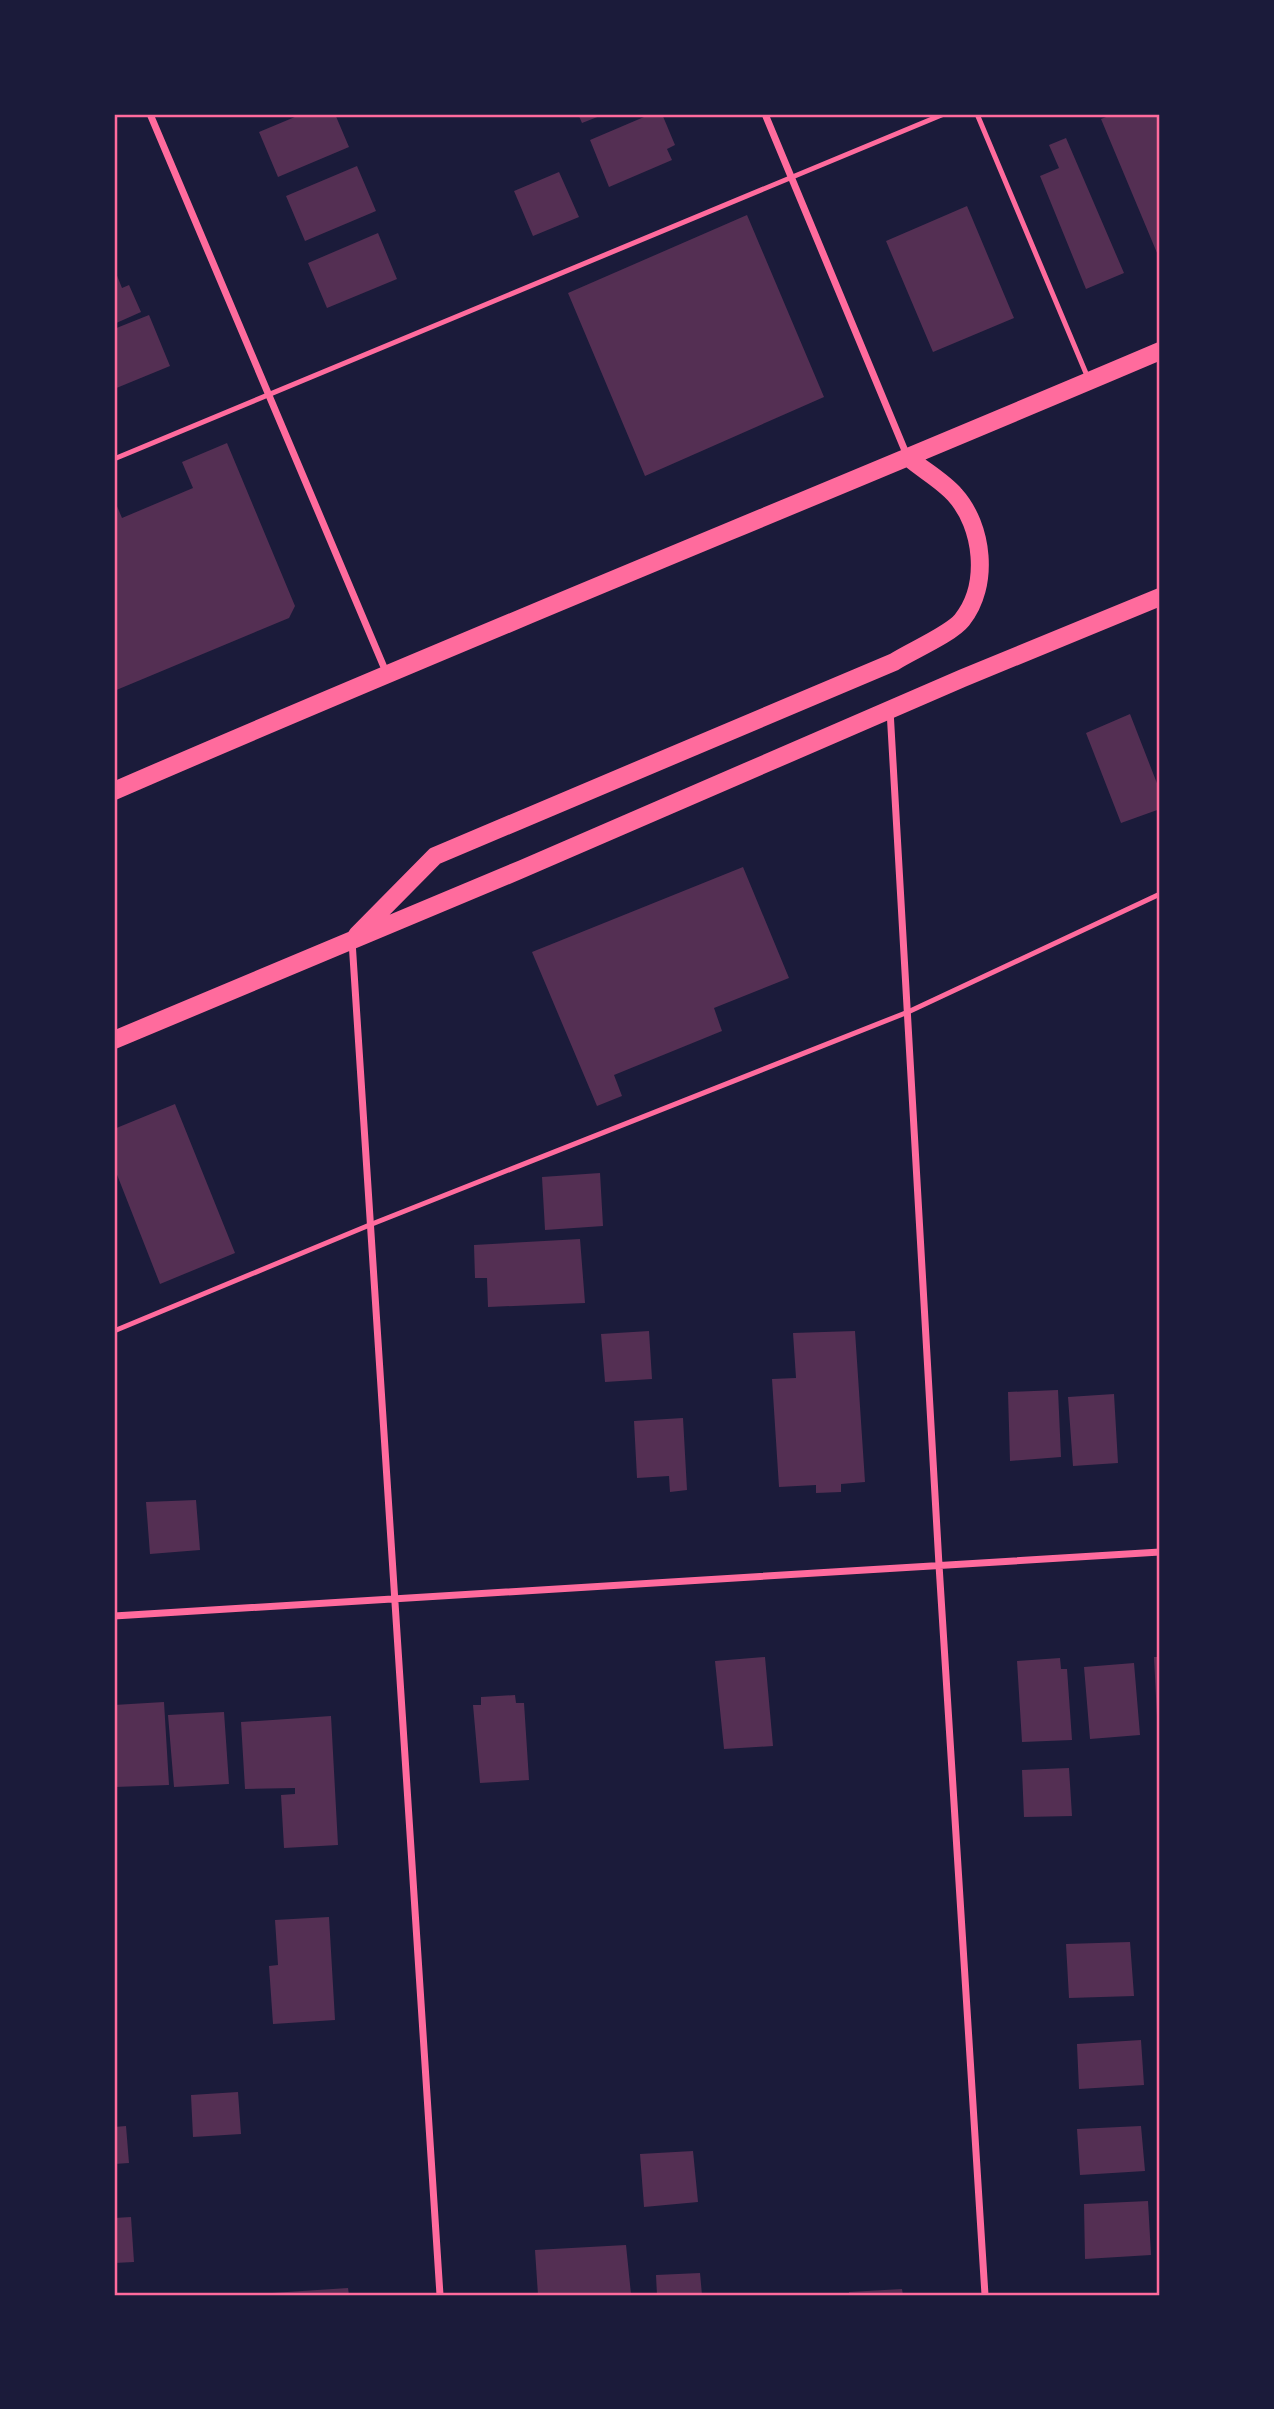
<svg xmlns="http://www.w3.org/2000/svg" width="1274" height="2409" font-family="'Titillium Web',sans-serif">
<rect width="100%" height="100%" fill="#1b1b3a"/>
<path fill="#542f53" d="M302 114H335L349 147 278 177 259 132Z
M578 114H605L582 123Z
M651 114H662L675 145 667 149 672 160 609 187 590 140Z
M1114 114H1160V260L1101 119Z
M1066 138 1124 273 1086 289 1040 176 1059 168 1049 145Z
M357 166 376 211 305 241 286 196Z
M559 172 579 217 533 236 514 191Z
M967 206 1014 318 933 352 886 241Z
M747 215 824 397 645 476 568 293Z
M378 233 397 279 327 308 308 263Z
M114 268 122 288 129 285 141 312 114 324Z
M149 315 170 366 114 389V329Z
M227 443 295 606 289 618 114 691V499L122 518 193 488 182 462Z
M1130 714 1160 791V809L1121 823 1086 733Z
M743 867 789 978 714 1008 722 1031 614 1075 622 1096 597 1106 532 952Z
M175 1104 235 1253 160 1284 114 1167V1129Z
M600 1173 603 1226 545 1230 542 1177Z
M580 1239 585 1303 488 1307 487 1278H475L474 1245Z
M649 1331 652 1379 605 1382 601 1334Z
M855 1331 865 1482 841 1484V1492L816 1493V1485L779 1487 772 1379 796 1378 793 1333Z
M1058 1390 1061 1457 1010 1461 1008 1392Z
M1114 1394 1118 1463 1073 1466 1068 1397Z
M683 1418 687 1490 670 1492 669 1476 637 1478 634 1421Z
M196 1500 200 1550 150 1554 146 1502Z
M765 1657 773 1746 724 1749 715 1661Z
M1154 1657H1160V1717H1157Z
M1060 1658 1061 1669H1067L1072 1740 1022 1742 1017 1661Z
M1134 1663 1140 1735 1090 1739 1084 1667Z
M515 1695 516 1703H524L529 1780 480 1783 473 1705H481V1697Z
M164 1702 169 1785 115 1787 114 1705Z
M224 1712 229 1784 174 1787 168 1715Z
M331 1716 338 1845 284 1848 281 1795 295 1794V1788L245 1789 241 1722Z
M1069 1768 1072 1816 1024 1817 1022 1770Z
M329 1917 335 2020 273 2024 269 1966 278 1965 275 1920Z
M1130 1942 1134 1996 1069 1998 1066 1944Z
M1141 2040 1144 2085 1079 2089 1077 2044Z
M238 2092 241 2134 193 2137 191 2095Z
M126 2126 129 2163 114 2164V2127Z
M1141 2126 1145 2171 1080 2175 1077 2129Z
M693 2151 698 2202 644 2207 640 2154Z
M1148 2201 1151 2255 1085 2259 1084 2204Z
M131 2217 134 2262 114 2263V2218Z
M626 2245 631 2294 538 2295 535 2250Z
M700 2273 702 2295H657L656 2275Z
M348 2288 349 2295H272V2293Z
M902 2289 903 2295H849V2292Z"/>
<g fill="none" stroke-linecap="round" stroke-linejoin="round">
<path stroke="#ff6b9d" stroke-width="5" d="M977 114 1088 378
M114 459 944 114
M114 1331 372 1224 908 1012 1160 894"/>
<path stroke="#ff6b9d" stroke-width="7" d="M150 114 386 672
M765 114 908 458
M890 710 939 1565 985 2295
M352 941 440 2295
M114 1616 1160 1552"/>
<path stroke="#ff6b9d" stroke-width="18" d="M114 791C461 640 812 499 1160 351
M357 935 435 856 894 662C911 651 951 634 962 620 990 585 983 526 955 495 943 481 923 470 909 458
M114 1040 522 869 963 678 1160 597"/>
</g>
<rect width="1274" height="2409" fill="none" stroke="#1b1b3a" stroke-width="231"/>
<rect x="116" y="116" width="1042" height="2178" fill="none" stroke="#ff6b9d" stroke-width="2.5"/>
</svg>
